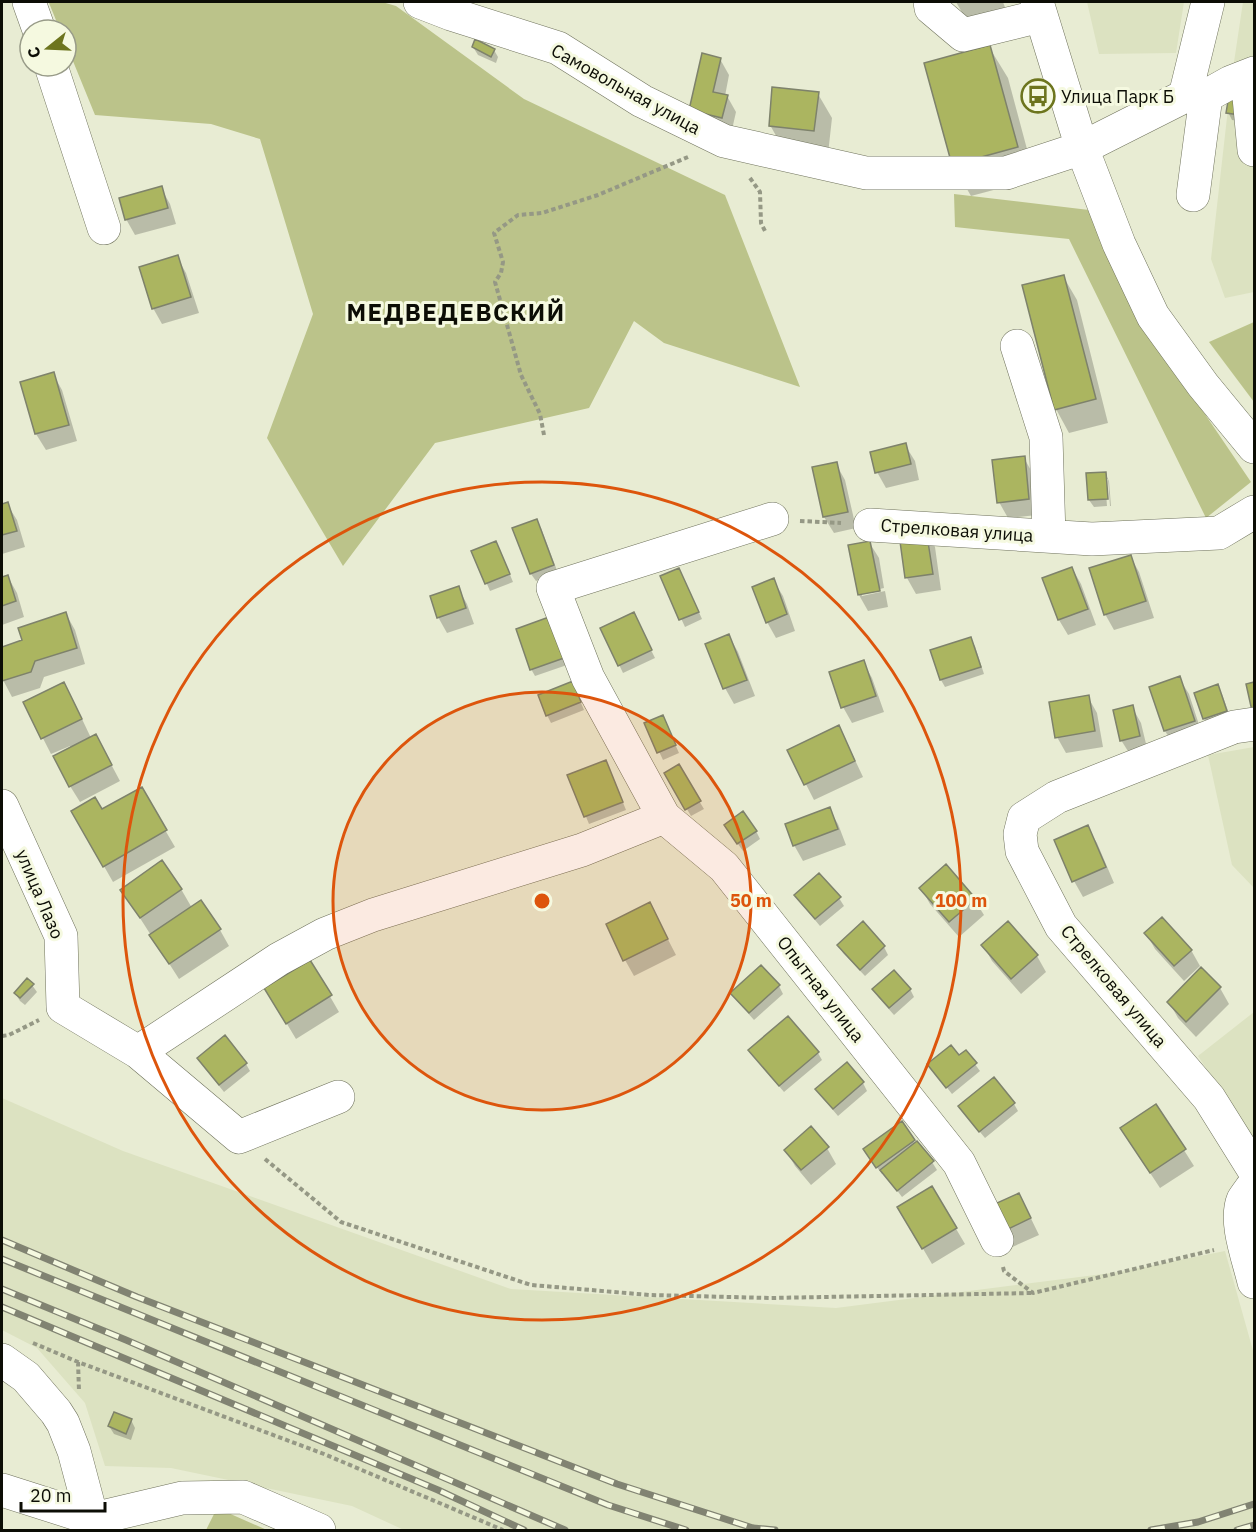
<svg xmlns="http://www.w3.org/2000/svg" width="1256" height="1532" font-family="'IBM Plex Sans',sans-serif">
<rect width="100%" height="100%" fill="#e8ecd3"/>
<path fill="#dce2c1" d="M1087 2H1184L1176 53 1099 54Z
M1243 2H1254V292L1225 298 1211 259 1231 82Z
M1254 747V888L1232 865 1208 755Z
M1254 1012V1141L1198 1056Z
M2 1098 123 1151 511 1289 836 1308 1119 1272 1225 1251 1254 1354V1530H404L352 1506 171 1468 105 1466 85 1403 37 1348 2 1330Z"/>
<path fill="#bbc38a" d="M53 2H382L396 6 524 99 725 195 800 387 664 343 634 321 589 408 435 443 343 566 267 438 313 314 260 139 211 124 95 115 66 44V30H60L49 3Z
M954 194 1089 210 1154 339 1251 482 1206 518 1069 239 955 227Z
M1254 322V402L1209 342Z
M217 1508 267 1530H206Z"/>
<path fill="#0003" d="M956 2H1003L1006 10 967 21Z
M473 47 494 50 498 57 496 63 478 55Z
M989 47 1008 78 1035 179 971 196 953 165Z
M720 59 729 75 725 96H727L736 112 731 134 700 126Z
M818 94 832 118 828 154 784 150 770 125Z
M1230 97 1243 122 1232 120 1228 112Z
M161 188 170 204 176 224 135 235 126 219Z
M177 257 186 273 199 313 162 324 153 308Z
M1063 276 1077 300 1108 423 1069 433 1056 409Z
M53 374 62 390 77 441 46 450 36 434 22 383Z
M905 445 915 461 919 480 886 488 877 472Z
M1024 458 1033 474 1037 515 1008 518 999 502Z
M836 464 845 480 856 528 834 533 824 517 814 468Z
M1105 473 1109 481 1111 506H1110L1108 479H1105L1107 506 1094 507 1089 500Z
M7 504 17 520 25 547 2 554V506Z
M536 521 541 528 558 573 536 581 531 574 514 529Z
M926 531 935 547 941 590 916 594 907 578Z
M869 542 879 558 884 588 862 593V596L885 591 888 607 868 611 859 595Z
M500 550 513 582 490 591 473 552Z
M1130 556 1139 572 1154 618 1114 630 1105 614Z
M1072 568 1081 584 1096 625 1068 635 1059 620Z
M8 577 17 593 24 617 2 625V579Z
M662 577H683L702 619 685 627Z
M773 580 783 596 795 631 776 638 767 622Z
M458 588 467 604 474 624 447 633 438 617Z
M66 614 75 630 85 664 44 677 40 688 12 697 2 678V649L24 641Z
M549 619 567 665 535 676 531 669Z
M637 622 655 658 623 673 602 629Z
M729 636 738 652 755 696 734 704 725 688Z
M970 639 975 646 984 674 945 687 941 680Z
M863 662 872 678 884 712 852 723 843 707Z
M1179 678 1189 694 1203 737 1175 747 1165 731 1151 688Z
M1217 686 1222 694 1231 719 1208 726 1204 718Z
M576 691 584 710 551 723 547 715Z
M1088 697 1097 713 1103 747 1066 753 1057 737Z
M73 700 91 738 96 736 120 781 80 802 70 786 71 748 70 746 51 754 25 703Z
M1132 707 1141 723 1148 752 1131 756 1121 740Z
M646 724H666L679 753 663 760Z
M847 743 863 777 814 800 789 751Z
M678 766 704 809 691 816 666 773Z
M610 770 626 810 589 824 569 776Z
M141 789 175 847 113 882 73 812 101 811Z
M829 809 838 824 846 845 803 861 794 845Z
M1087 827 1097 843 1114 883 1083 897 1074 881Z
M756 831 760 839 743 851 730 833Z
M921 888 974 899 984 915 959 937 930 904Z
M181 889 192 908 220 930 229 946 179 979 122 890Z
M796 895 839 898 844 906 820 926 800 902Z
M658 920 676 955 634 976 625 960Z
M863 923 884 947 888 955 865 976 843 953 839 945Z
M1146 933 1191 950 1200 966 1184 981 1155 949Z
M983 945 1037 956 1046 972 1021 994 992 961Z
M310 962 339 1012 296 1039 275 1004Z
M761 967 779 986 783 994 754 1020 737 1001 732 993Z
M32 985 37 992 25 1005 20 1001 15 993Z
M1220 988 1229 1004 1196 1037 1178 1018 1169 1002Z
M874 989H910L914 997 894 1015 878 997Z
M750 1051 818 1053 822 1060 784 1092 755 1058Z
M966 1052 980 1071 952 1094 934 1071 959 1057Z
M246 1064 250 1071 224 1092 203 1066Z
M847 1064 863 1083 867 1091 838 1116 821 1096 817 1089Z
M1014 1104 1018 1111 985 1138 965 1114Z
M1156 1106 1194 1166 1160 1188 1131 1144Z
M902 1123 915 1144 932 1162 937 1170 902 1197 884 1173 882 1174 869 1157Z
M827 1148 836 1164 811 1185 795 1166 786 1150Z
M932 1188 965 1244 932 1264 899 1208Z
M1019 1194 1039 1235 1010 1248 1001 1232Z
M131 1420 135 1428 131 1440 114 1434 109 1426Z"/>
<path fill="#abb560" stroke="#7e826b" stroke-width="1.5" d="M475 39 495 49 491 57 472 47Z
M990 45 1018 147 952 165 924 63Z
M702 53 721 58 713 92 728 95 722 118 689 110Z
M772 87 819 92 814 131 769 126Z
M1229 95 1242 97 1240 115 1226 113Z
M162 186 168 208 125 220 119 198Z
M178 255 191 297 152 309 139 267Z
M1064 275 1096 399 1054 410 1022 285Z
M54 372 69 425 35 434 20 382Z
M906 443 911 464 875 473 870 452Z
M1025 456 1029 499 997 503 992 460Z
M837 462 848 512 823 517 812 467Z
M1106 472 1108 499 1088 500 1086 473Z
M8 502 17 531 2 535V504Z
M537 519 554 565 530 574 512 528Z
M926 529 933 574 905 578 899 534Z
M496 541 510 574 485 584 471 551Z
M870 541 880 591 858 595 848 545Z
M1131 555 1146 601 1104 615 1089 568Z
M1072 567 1088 609 1058 620 1042 578Z
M679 568 699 612 679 620 660 576Z
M8 575 16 601 2 606V577Z
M774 578 787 614 766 623 752 587Z
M459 586 466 608 437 618 430 596Z
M66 612 77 648 35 661 31 672 2 681V647L22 640 18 628Z
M634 612 652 650 618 666 600 628Z
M549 617 564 658 530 670 516 629Z
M729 634 747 680 723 689 705 644Z
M971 637 981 667 940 680 930 650Z
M864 660 876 696 841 708 829 672Z
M1180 676 1195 721 1164 731 1149 687Z
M573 681 581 702 546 716 538 695Z
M64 682 82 719 41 739 23 702Z
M1254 682V711H1252L1246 684Z
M1218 684 1227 711 1203 719 1194 693Z
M1089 695 1095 731 1055 738 1049 702Z
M1133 705 1140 736 1120 741 1113 710Z
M663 715 676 745 657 753 644 723Z
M839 725 855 761 804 785 787 750Z
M96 734 112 765 69 787 53 756Z
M606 760 623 802 584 817 567 775Z
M679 764 701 801 685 810 664 773Z
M142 787 167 830 103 867 71 811 95 797 102 809Z
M830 807 838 829 793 846 785 824Z
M743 811 757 831 737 844 724 825Z
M1088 825 1106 867 1072 882 1054 840Z
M162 860 182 889 140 918 120 890Z
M946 864 976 899 949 922 919 888Z
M819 873 841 897 815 919 794 895Z
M201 900 221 929 169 964 149 935Z
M650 902 668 939 623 961 606 924Z
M1162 917 1192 950 1174 966 1144 933Z
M863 921 885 946 860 970 837 945Z
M1008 921 1038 955 1011 979 981 945Z
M310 960 332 995 286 1024 264 988Z
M761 965 780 985 749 1013 730 993Z
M1201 967 1221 987 1186 1022 1167 1002Z
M894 970 911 989 889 1008 872 989Z
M27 978 34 984 20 998 14 993Z
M788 1016 819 1052 779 1086 748 1050Z
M225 1035 247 1063 219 1085 197 1058Z
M951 1045 959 1055 966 1050 977 1063 946 1088 927 1064Z
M847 1062 864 1082 833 1109 815 1089Z
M994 1077 1015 1103 979 1132 958 1106Z
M1156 1104 1186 1149 1150 1173 1120 1128Z
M902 1121 915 1140 876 1168 863 1149Z
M811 1126 829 1147 801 1170 784 1150Z
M917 1141 934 1161 897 1191 880 1170Z
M932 1186 957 1228 922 1249 897 1207Z
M1019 1193 1031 1218 1000 1233 988 1207Z
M114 1412 132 1419 126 1434 108 1426Z"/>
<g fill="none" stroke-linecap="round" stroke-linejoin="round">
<defs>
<path id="minor" d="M29 2 39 30
M420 2 451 14 558 48 642 101 724 141 866 173H1006L1082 148 1185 96 1208 2
M930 2 931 8 963 35 1040 16
M1037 2 1082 148 1119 244 1153 316 1203 385 1254 447
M51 66 104 228
M1247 76 1254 150
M1185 96H1206L1231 82 1254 73
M1193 195 1206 96
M1017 346 1046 437 1049 536
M772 519 553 588 588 678 664 817 724 867 959 1163 997 1240
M870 525 1092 539 1219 533 1254 512
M1254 724 1234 727 1057 797 1024 818 1020 834 1022 851 1061 926 1209 1098 1254 1170
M2 806 61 936 63 1007 138 1052 239 1137 338 1097
M138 1052 279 959 325 934 373 915 582 850 664 817
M1254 1184C1251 1189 1246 1195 1243 1200 1234 1222 1249 1260 1254 1282
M2 1490 93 1519 182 1498 243 1497 319 1530"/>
<path id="major" d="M2 1360 26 1377 56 1412 63 1423 74 1451 95 1530"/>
</defs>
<use href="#minor" stroke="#6f725c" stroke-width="34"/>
<use href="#major" stroke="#6f725c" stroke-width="34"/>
<path stroke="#959885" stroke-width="4" stroke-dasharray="4.5 3" stroke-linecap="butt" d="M750 178 760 192 761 223 766 233
M544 435 540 414 521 375 495 282 501 273 503 262 494 233 518 215 542 213 598 195 688 157
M800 521 841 523
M2 1036 9 1035 39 1020
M265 1159 341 1222 531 1285 650 1295 771 1298 1033 1293
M1003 1267 1004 1271 1033 1293 1214 1250
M33 1343 78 1362 324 1454 503 1530
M78 1362 79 1391"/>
<use href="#minor" stroke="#fff" stroke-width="33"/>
<use href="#major" stroke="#fff" stroke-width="33"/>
<defs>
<path id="rail" d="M2 1240 137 1297 617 1484 753 1528 775 1530
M2 1259 608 1505 686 1530
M2 1289 126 1340 565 1530
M2 1307 438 1490 524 1530
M1151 1530 1198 1522 1254 1504
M1237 1530 1254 1525"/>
</defs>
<use href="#rail" stroke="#818372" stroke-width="7"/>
<use href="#rail" stroke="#f5f9e0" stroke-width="4.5" stroke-dasharray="14" stroke-linecap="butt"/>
</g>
<circle cx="542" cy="901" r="209" fill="#dd550c" fill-opacity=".12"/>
<g fill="none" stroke="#dd550c" stroke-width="3">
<circle cx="542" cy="901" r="209"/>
<circle cx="542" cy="901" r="419"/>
</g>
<defs>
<symbol id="bus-ring" viewBox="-11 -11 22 22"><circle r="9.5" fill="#f5f9e0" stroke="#6d751e" stroke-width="1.5"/><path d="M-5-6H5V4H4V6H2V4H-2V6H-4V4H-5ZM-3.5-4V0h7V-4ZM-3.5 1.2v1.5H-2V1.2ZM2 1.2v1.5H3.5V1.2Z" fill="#6d751e"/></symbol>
</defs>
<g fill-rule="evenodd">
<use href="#bus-ring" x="1019" y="77" width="38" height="38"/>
</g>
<g text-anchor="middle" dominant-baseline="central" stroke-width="6" stroke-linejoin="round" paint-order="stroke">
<g font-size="18" fill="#0c0d05" stroke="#f5f9e0">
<text transform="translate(626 89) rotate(29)">Самовольная улица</text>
<text transform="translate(957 530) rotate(4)">Стрелковая улица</text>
<text transform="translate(40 894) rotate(67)">улица Лазо</text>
<text transform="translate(1114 986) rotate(50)">Стрелковая улица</text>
<text transform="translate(821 989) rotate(52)">Опытная улица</text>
</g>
<g font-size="18" fill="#0c0d05" stroke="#f5f9e0" text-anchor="start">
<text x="1061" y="96">Улица Парк Б</text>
</g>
<g font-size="24" font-weight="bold" letter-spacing="1.5" fill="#0c0d05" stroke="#f5f9e0">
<text x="456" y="312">МЕДВЕДЕВСКИЙ</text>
</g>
</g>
<circle cx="542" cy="901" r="9" fill="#dd550c" stroke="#f5f9e0" stroke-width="3"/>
<g font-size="18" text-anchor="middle" font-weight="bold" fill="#dd550c" stroke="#f5f9e0" stroke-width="6" stroke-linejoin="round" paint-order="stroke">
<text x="751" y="907">50 m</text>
<text x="961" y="907">100 m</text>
</g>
<rect width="1256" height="1532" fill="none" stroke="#0c0d05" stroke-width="6"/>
<g transform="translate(48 48) rotate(252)"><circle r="28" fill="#f5f9e0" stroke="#989b88" stroke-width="1.5"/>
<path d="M0-4.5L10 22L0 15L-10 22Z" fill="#6d751e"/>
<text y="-9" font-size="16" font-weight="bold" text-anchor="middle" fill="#0c0d05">С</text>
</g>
<path d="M21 1502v9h84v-9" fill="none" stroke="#0c0d05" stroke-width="3"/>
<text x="30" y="1502" font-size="18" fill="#0c0d05" stroke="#f5f9e0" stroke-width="4.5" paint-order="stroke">20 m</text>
</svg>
